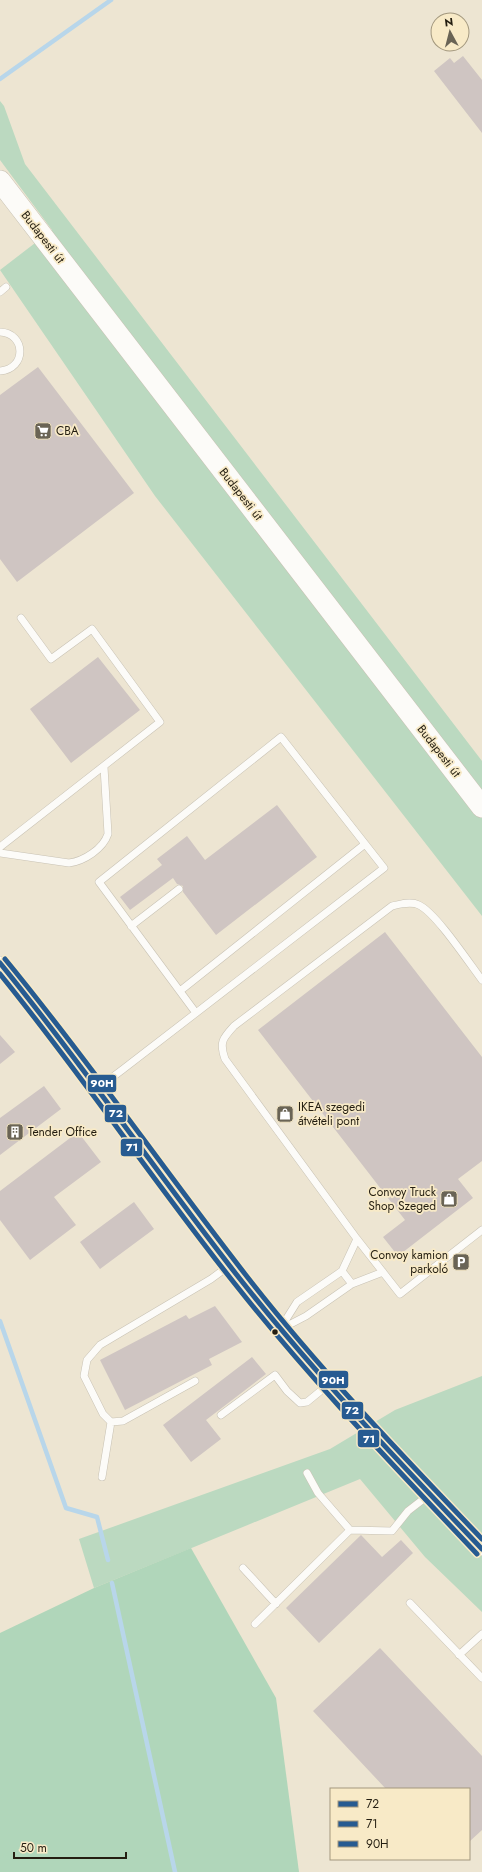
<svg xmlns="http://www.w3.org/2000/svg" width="482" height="1872" font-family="Jost,sans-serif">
<rect width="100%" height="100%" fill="#ede5d2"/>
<path fill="#bbd9c0" d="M0 101 4 106 25 164 482 761V916L155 496 0 270 52 230 0 160Z
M482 1376V1612L425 1557 360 1479 94 1588 79 1539 330 1449 395 1410Z"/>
<path fill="#b0d6ba" d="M191 1548 276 1698 299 1872H0V1633L94 1588Z"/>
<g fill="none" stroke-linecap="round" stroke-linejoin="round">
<path stroke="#b8d6ea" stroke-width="4.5" d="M0 79 111 0
M0 1321 66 1508 97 1517 108 1560
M112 1583 175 1872"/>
</g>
<path fill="#cfc5c2" d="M463 56 482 80V133L434 71 450 58 454 63Z
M38 367 134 493 17 582 0 559V395Z
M98 657 140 710 71 763 30 709Z
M277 805 317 857 216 935 183 892V886L177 884 173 878 130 910 120 897 162 865 157 859 187 836 205 860Z
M385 932 482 1057V1161L458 1179 473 1198 398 1256 383 1237 405 1220 258 1030Z
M0 1035 15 1052 0 1064Z
M44 1086 61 1109 0 1155V1118Z
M78 1132 101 1162 54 1197 76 1225 30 1260 0 1220V1191Z
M134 1202 154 1229 100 1269 80 1242Z
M215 1306 242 1342 209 1359 212 1365 125 1410 100 1360 186 1315 189 1319Z
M252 1357 266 1374 206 1420 221 1439 191 1462 163 1425Z
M361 1535 382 1557 401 1540 413 1553 319 1643 286 1608Z
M380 1648 482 1756V1830L469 1842V1789H386L313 1711Z"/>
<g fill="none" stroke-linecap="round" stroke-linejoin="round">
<defs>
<path id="lane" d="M0 292 6 287
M0 332C26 333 27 369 0 371
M0 847 160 722 92 629 51 659 21 618
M0 853 69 863C84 861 103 849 108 834L104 767
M131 926 179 889
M482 980C469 963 436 913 419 905 411 901 400 904 392 906L234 1026C223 1038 219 1042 225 1059L357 1239 400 1294 482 1230
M180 991 365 844
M98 1088 122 1070 384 868 281 737 99 882 196 1013
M342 1271 352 1284
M280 1329 297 1302 342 1271 357 1239
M281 1329 306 1316 352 1284 383 1272
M195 1381 123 1421 111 1422 103 1414 84 1376 87 1360 100 1345 211 1279 230 1265
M221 1415 275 1375 287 1391 300 1403 307 1402 329 1384
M307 1473 318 1493 350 1530 392 1531 408 1511 430 1494
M102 1477 111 1422
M243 1568 276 1604
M410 1603 482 1678
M255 1624 350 1530
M459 1655 482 1634"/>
<path id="street" d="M0 963 49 1023 239 1278 280 1329 381 1443 482 1549"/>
<path id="primary" d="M0 181 482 807"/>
</defs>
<use href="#lane" stroke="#c8c2b4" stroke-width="8"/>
<use href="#street" stroke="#c8c2b4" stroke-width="14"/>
<use href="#primary" stroke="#c8c2b4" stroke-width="22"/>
<use href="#lane" stroke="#fcfbf8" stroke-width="7"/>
<use href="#street" stroke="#fcfbf8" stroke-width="13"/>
<use href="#primary" stroke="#fcfbf8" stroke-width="21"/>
<defs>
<path id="bus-1" d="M0 963C84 1066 158 1175 240 1279 315 1374 399 1462 482 1549"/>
<path id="bus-2" d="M0 974C82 1075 154 1182 235 1284 310 1379 394 1466 477 1554"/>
<path id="bus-3" d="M5 959C89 1061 164 1170 245 1274 318 1368 400 1453 482 1539"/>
</defs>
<use href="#bus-1" stroke="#f8eac7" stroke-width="8"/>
<use href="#bus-2" stroke="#f8eac7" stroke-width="8"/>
<use href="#bus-3" stroke="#f8eac7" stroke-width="8"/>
<use href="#bus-1" stroke="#275b91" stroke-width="5"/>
<use href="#bus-2" stroke="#275b91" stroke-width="5"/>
<use href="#bus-3" stroke="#275b91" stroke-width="5"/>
</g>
<defs>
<symbol id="supermarket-square" viewBox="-11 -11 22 22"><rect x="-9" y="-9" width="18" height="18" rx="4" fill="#6a6455" stroke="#f8eac7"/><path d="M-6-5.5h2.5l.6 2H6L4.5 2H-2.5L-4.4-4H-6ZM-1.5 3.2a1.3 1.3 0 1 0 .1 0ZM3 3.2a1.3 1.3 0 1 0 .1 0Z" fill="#fff"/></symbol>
<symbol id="shop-square" viewBox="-11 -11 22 22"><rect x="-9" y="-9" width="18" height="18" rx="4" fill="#6a6455" stroke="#f8eac7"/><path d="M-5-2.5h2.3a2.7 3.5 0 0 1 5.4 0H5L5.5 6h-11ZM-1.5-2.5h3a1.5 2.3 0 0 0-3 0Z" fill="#fff"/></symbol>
<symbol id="building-square" viewBox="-11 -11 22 22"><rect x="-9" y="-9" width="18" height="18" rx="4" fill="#6a6455" stroke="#f8eac7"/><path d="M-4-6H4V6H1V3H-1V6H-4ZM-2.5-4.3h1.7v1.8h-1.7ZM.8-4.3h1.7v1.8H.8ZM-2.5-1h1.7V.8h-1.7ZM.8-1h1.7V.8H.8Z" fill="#fff"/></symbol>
<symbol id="parking-square" viewBox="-11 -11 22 22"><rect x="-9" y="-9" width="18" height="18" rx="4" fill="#6a6455" stroke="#f8eac7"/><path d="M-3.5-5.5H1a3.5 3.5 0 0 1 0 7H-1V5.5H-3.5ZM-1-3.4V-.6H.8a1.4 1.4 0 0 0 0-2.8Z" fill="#fff"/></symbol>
</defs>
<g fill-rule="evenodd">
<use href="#supermarket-square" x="33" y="421" width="20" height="20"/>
<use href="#shop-square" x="275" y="1104" width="20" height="20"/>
<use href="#building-square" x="5" y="1122" width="20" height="20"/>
<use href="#shop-square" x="439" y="1189" width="20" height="20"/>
<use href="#parking-square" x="451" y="1252" width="20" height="20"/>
</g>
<circle fill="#241e11" stroke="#f8eac7" stroke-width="1.5" cx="275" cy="1332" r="3.5"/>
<g text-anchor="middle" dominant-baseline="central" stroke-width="3.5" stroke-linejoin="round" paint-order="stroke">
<g font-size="12" fill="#241e11" stroke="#f8eac7">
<text transform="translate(43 237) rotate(52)">Budapesti út</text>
<text transform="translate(241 494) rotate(52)">Budapesti út</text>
<text transform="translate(439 751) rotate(52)">Budapesti út</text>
</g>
<g font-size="12" fill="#241e11" stroke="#f8eac7" text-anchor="start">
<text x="56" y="431">CBA</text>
<text x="298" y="1107">IKEA szegedi<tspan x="298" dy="14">átvételi pont</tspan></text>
<text x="28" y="1132">Tender Office</text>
<text x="436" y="1192" text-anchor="end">Convoy Truck<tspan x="436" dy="14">Shop Szeged</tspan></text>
<text x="448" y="1255" text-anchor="end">Convoy kamion<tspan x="448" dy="14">parkoló</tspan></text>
</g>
</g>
<g stroke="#f8eac7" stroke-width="1.5">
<rect x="87" y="1074" width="30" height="19" rx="4" fill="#275b91"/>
<rect x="104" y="1104" width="23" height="19" rx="4" fill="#275b91"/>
<rect x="120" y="1138" width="23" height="19" rx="4" fill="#275b91"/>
<rect x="318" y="1370" width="31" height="19" rx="4" fill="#275b91"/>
<rect x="341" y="1401" width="23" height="19" rx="4" fill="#275b91"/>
<rect x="357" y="1429" width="23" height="19" rx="4" fill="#275b91"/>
</g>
<g font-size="11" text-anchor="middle" font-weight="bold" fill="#fff">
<text x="102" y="1087">90H</text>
<text x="116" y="1117">72</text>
<text x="132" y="1151">71</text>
<text x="333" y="1384">90H</text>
<text x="352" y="1414">72</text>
<text x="369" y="1443">71</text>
</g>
<rect x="330" y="1788" width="140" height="72" fill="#f8eac7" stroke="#a3987e"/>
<rect x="338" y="1801" width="20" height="6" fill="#275b91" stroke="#a3987e"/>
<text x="366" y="1808" font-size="12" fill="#241e11">72</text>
<rect x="338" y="1821" width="20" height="6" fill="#275b91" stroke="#a3987e"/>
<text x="366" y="1828" font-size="12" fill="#241e11">71</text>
<rect x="338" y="1841" width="20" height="6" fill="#275b91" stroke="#a3987e"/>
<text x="366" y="1848" font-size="12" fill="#241e11">90H</text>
<g transform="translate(450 32) rotate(353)"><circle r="19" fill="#f8eac7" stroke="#a3987e"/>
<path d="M0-3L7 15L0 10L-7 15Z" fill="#6a6455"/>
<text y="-6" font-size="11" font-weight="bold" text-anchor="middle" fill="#241e11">N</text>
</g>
<path d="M14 1852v6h112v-6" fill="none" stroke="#241e11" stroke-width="2"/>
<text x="20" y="1852" font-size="12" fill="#241e11" stroke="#f8eac7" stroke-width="3" paint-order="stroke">50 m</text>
</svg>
